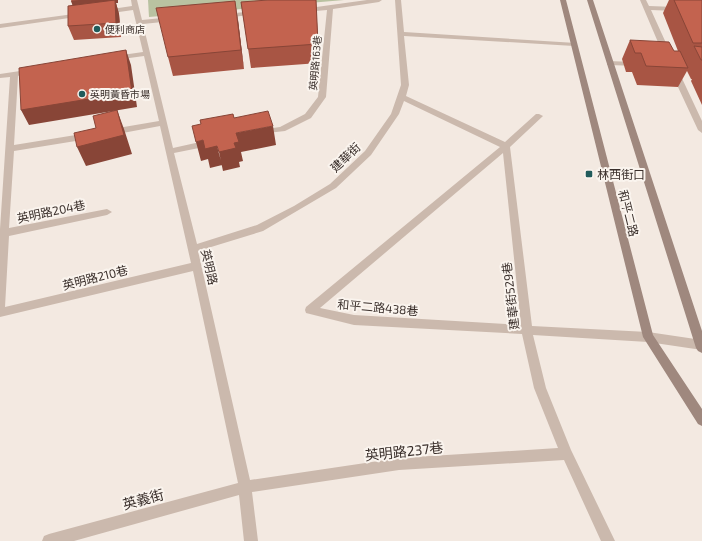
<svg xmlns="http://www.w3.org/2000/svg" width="702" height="541" font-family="'Exo 2','Noto Sans TC',sans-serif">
<rect width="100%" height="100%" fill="#f3e9e1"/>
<path fill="#b9c2a1" d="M148 0H344L149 17Z"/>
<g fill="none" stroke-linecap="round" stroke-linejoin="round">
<path fill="#cbb9ad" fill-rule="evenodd" d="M131 0H137L142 20 172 17 175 19 172 21 143 24 173 148 209 140 213 143 209 146 174 153 197 244 257 225 294 206 330 184 365 151 391 114 401 85 395 0H401L404 32 576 43V45L574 46 404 36 409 85 406 96 505 142 536 114H539L543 116 510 147 532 326 648 332 702 340V350L648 342 533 335 546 388 571 450 615 541H601L564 460 399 470 252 492 258 541H244L239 495 74 541H42L44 536 49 534 238 483 193 271 0 317V229L10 77 0 78V74L20 71 24 73 18 76 14 145 88 133 92 136 88 139 14 151 9 228 107 209 112 212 107 215 9 236 5 307 191 263 160 126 112 135 108 132 112 129 159 121 144 56 115 60 111 58 115 56 143 52 133 10 105 14 102 12 105 10 132 6ZM404 101 500 147 306 307 305 310 306 313 354 325 522 334 534 388 558 448 399 458 250 480 198 251 263 231 336 188 371 155 399 114ZM503 153 521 325 354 315 320 308Z
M367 0H382L379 2 333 9 326 97 311 118 285 131 259 134V130L280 127 305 114 318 97 327 10 304 12 302 11V9Z
M640 0H646L649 6 702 8V12L651 10 671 54 667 56 663 54Z
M256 11 258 12V14L224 18 221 16 224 14Z
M81 13 83 14V16L0 28V24Z
M607 61 636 62 640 64 636 66 610 65H607Z
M672 70H678L679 72 702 121V133L698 130 671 72Z"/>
<path fill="#9f887e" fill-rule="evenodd" d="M560 0H566L653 335 702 409V426L698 424 643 337Z
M587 0H593L702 331V353L698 351 696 348Z"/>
</g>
<path fill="#a85544" d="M71 0H118V3H116L119 14 121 37 74 40 68 26 73 6Z
M316 0 319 63 251 68 241 2Z
M669 0H702V105L691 81 692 79H691L687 71 678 87 637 85 632 72H626L622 59 630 40 674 51H678L663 13Z
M238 20 244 69 173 76 168 57Z"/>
<path fill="#884537" d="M79 0H118V3H116L119 14 121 37 116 23 74 9 71 1Z
M235 1 238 20 244 69 241 50Z
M126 50 131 65 137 107 29 125 21 110Z
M117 110 124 129 132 154 86 166 77 147Z
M273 126 276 145 241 152 243 161 239 162 240 167 223 171 219 152 234 143 236 133Z
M203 140 217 146 222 165 210 168 208 159 201 161 196 142Z"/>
<path fill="#c3634f" stroke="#884537" d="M115 0 116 23 68 26V6Z
M268 0H316L318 44 248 49 241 2Z
M674 0H702V43H693Z
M235 1 241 50 168 57 156 8Z
M630 40 669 42 674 51H680L688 68 646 66 641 53H635Z
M694 46 702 47V60H701Z
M126 50 132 92 21 110 19 68Z
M117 110 124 135 77 147 74 133 96 128 93 116Z
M268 111 273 126 236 133 239 142 234 143 236 148 219 152 217 146 205 149 203 140 196 142 192 126 201 124 200 120 233 114 234 118Z"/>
<g fill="#215b5b" stroke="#faf4ee" stroke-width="1.5">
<circle cx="97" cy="29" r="4"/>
<circle cx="82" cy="94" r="4"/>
<rect x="585" y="170" width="8" height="8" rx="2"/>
</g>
<g text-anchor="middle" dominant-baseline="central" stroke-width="4" stroke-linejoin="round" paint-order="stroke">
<g font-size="10" fill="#3a2f2b" stroke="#faf4ee" text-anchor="start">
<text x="105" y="29">便利商店</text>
<text x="90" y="94">英明黃昏市場</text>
</g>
<g font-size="10" fill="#3a2f2b" stroke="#faf4ee">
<text transform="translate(315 63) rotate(-85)">英明路163巷</text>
</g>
<g font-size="12" fill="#3a2f2b" stroke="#faf4ee">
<text transform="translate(345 157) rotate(-44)">建華街</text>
<text transform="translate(51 211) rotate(-12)">英明路204巷</text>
<text transform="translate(629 213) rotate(76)">和平二路</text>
<text transform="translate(210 267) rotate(77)">英明路</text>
<text transform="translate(95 277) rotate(-14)">英明路210巷</text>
<text transform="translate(510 296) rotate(-97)">建華街529巷</text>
<text transform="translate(378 307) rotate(5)">和平二路438巷</text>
</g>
<g font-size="12" fill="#3a2f2b" stroke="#faf4ee" text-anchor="start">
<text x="597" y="174">林西街口</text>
</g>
<g font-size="14" fill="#3a2f2b" stroke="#faf4ee">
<text transform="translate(404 451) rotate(-6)">英明路237巷</text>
<text transform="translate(143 499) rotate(-15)">英義街</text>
</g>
</g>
</svg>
